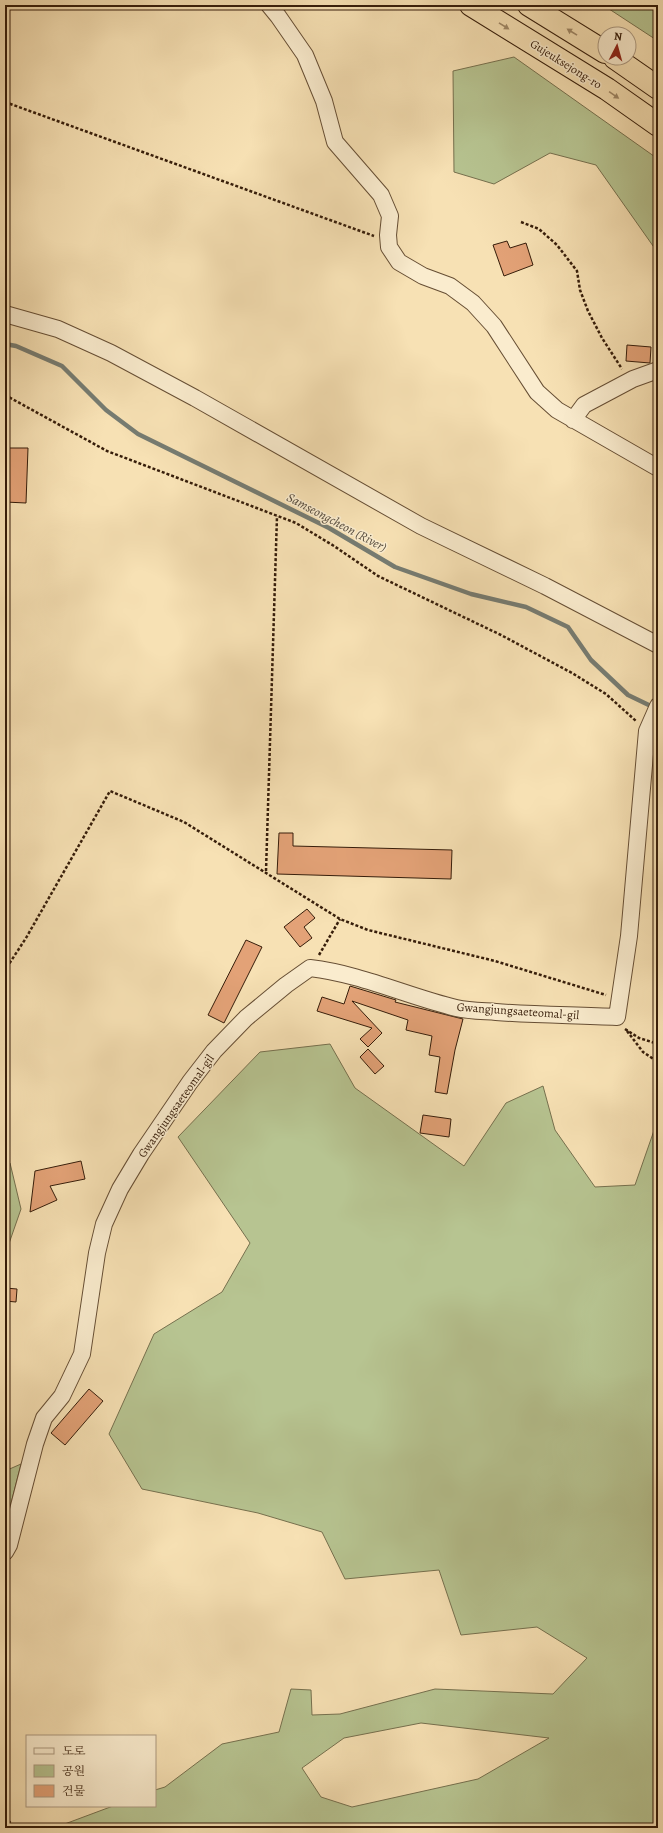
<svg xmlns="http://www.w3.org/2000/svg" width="663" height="1833" font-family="Alegreya,'Noto Serif KR',serif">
<rect width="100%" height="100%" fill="#f7e1b4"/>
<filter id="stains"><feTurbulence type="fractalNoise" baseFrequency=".005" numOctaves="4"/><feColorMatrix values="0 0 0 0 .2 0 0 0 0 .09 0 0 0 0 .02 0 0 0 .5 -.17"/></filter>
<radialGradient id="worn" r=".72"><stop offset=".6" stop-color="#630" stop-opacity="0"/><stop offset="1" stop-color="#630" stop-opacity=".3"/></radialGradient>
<path fill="#b7c491" stroke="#76704e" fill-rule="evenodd" d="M603 5H658V41Z
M514 57 658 159V253L596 165 550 153 494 184 454 172 453 71Z
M330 1044 355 1088 464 1166 506 1103 543 1086 555 1130 595 1187 635 1185 658 1119V1828H65L62 1825 113 1806H155V1790L165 1787 222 1744 279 1732 291 1689 311 1690 312 1715 340 1714 435 1689 553 1694 587 1658 537 1627 461 1635 439 1570 345 1579 322 1532 258 1513 142 1489 109 1434 154 1334 222 1292 250 1243 178 1137 260 1052ZM421 1723 549 1738 478 1779 352 1807 321 1797 302 1768 344 1738Z
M10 1163 21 1209 5 1255V1164Z
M21 1464 5 1527V1471Z"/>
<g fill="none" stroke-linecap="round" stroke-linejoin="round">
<path stroke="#767c72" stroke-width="4.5" d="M5 344 16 346 62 366 106 410 138 434 329 528 395 567 471 594 526 607 568 627 591 660 628 695 655 708"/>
</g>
<path fill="#e3a277" stroke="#361d0a" d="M507 241 510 248 526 243 533 265 504 276 493 245Z
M627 345 651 347 650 363 626 361Z
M5 448H28L26 503 5 502Z
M279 833H293V846L452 850 451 879 277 874Z
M307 909 315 918 304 927 312 938 300 947 284 927Z
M246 940 262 947 224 1023 208 1015Z
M350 986 396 1000 395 1002 463 1019 455 1050 447 1094 435 1092 440 1057 429 1055 432 1036 406 1030 408 1020 352 1001 382 1033 368 1047 360 1039 372 1028 317 1011 322 997 344 1004Z
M368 1049 384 1066 375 1074 360 1057Z
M423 1115 451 1119 449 1137 420 1133Z
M81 1161 85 1179 50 1186 57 1200 30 1212 35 1171Z
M5 1288 17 1289 16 1302 5 1301Z
M89 1389 103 1401 65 1445 51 1433Z"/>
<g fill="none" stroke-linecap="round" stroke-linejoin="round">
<defs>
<path id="street" d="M269 5 278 16 305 55 324 101 335 142 381 195 390 216 388 235 389 247 399 262 423 276 450 286 473 303 494 326 537 392 557 410 658 468
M5 314 58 329 111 353 195 398 421 526 545 586 658 645
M573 420 584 405 633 379 658 370
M5 1552 9 1545 35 1444 44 1418 62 1396 82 1354 97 1253 104 1224 120 1189 141 1154 190 1082 214 1051 246 1018 286 985 310 968C361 974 407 996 456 1008 469 1011 483 1011 496 1012 536 1015 577 1015 617 1017L629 936 647 731 658 706"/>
<path id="highway" d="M471 5 607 89 658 125
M529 5 605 52
M615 58 658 88"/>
</defs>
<use href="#street" stroke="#664e34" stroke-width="18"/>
<use href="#highway" stroke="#361d0a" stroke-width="24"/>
<path stroke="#361d0a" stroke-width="2.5" stroke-dasharray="3 2" stroke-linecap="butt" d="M5 102 374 236
M521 222 539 229 557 245 577 271 580 290 588 311 602 338 622 369
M5 395 107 451 296 523 334 546 378 576 501 635 572 673 606 694 636 721
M266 871 277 516
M319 955 340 919
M5 965 9 964 26 938 110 791 184 822 340 919 368 930 495 961 606 995
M625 1029 639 1038 658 1044
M627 1031 643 1052 658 1062
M5 1817 15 1828"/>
<use href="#street" stroke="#faecce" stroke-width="16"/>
<use href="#highway" stroke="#f7e1b4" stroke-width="22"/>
</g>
<defs><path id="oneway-solid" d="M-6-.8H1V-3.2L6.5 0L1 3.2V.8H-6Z"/></defs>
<g fill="#a08968">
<use href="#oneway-solid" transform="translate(504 26) rotate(32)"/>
<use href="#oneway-solid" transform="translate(572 32) rotate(-148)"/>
<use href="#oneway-solid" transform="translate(614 95) rotate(35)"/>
</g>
<g text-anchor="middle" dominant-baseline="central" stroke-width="3" stroke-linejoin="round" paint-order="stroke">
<g font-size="12" fill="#361d0a" stroke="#faecce">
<text transform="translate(566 64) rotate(32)">Gujeuksejong-ro</text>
<text transform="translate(518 1011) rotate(4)">Gwangjungsaeteomal-gil</text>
<text transform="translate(176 1106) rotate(-55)">Gwangjungsaeteomal-gil</text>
</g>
<g font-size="13" font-style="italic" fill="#564c3e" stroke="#faecce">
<text transform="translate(337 522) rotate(28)">Samseongcheon (River)</text>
</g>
</g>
<rect width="663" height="1833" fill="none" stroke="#f7e1b4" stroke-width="20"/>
<rect x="6" y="6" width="651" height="1821" fill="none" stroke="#361d0a" stroke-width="2"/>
<rect x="10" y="10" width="643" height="1813" fill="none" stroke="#361d0a"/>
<rect x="26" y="1735" width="130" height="72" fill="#faecce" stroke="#ac9980"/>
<rect x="34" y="1748" width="20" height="6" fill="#faecce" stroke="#ac9980"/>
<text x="62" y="1755" font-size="12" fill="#361d0a">도로</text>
<rect x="34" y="1765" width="20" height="12" fill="#b7c491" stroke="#ac9980"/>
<text x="62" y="1775" font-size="12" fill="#361d0a">공원</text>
<rect x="34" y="1785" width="20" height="12" fill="#e3a277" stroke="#ac9980"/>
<text x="62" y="1795" font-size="12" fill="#361d0a">건물</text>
<g transform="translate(617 46) rotate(6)"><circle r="19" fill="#faecce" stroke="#ac9980"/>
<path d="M0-3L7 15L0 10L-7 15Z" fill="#8f2418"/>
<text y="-6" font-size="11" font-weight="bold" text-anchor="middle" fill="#361d0a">N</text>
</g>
<rect width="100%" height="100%" filter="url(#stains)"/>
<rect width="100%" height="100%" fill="url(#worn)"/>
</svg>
